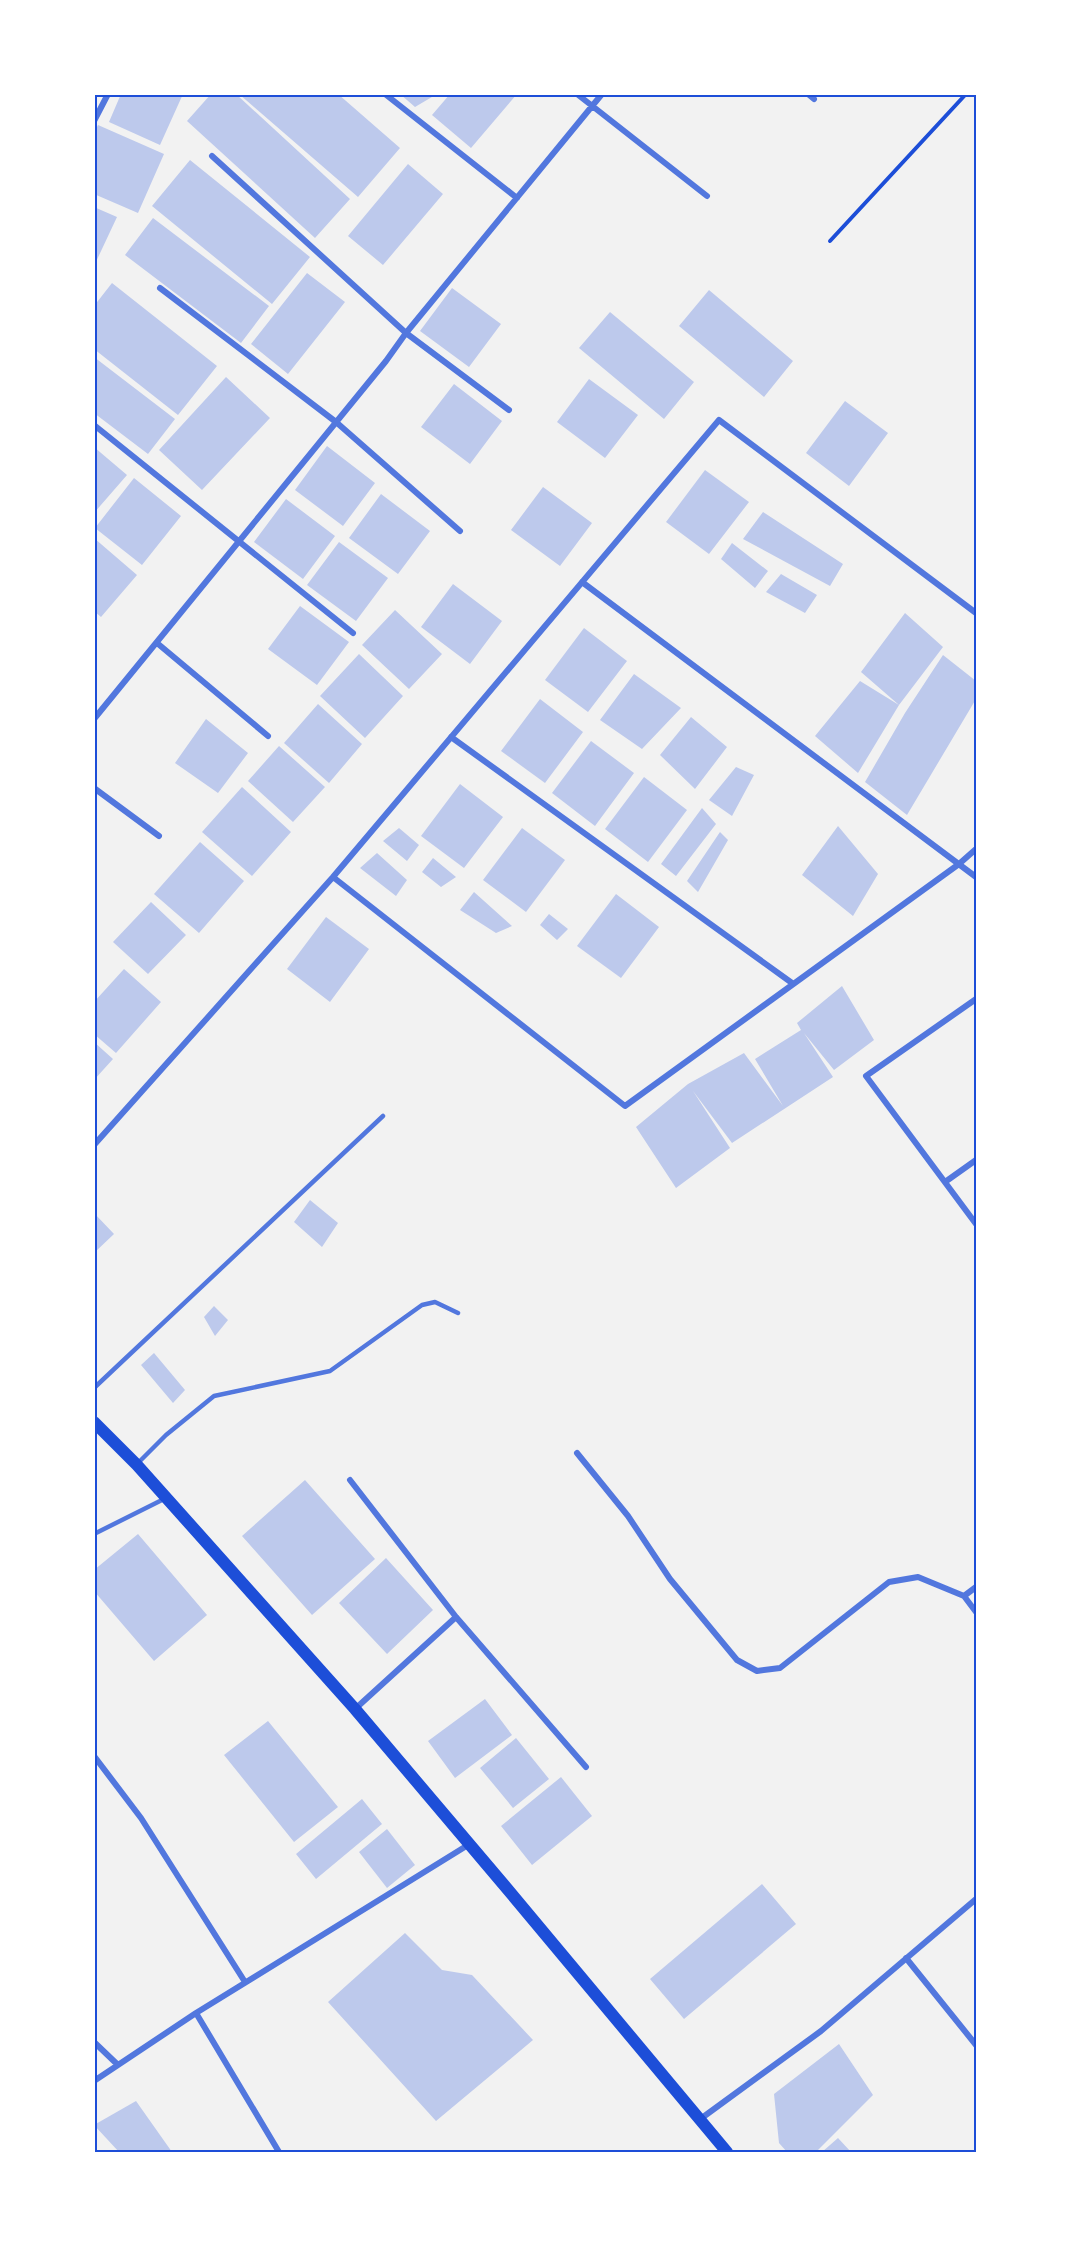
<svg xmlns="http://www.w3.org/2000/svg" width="1071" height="2247" font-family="Merriweather,serif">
<rect width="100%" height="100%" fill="#f2f2f2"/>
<path fill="#bdc9ec" d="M121 94H183L160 145 109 122Z
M211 94H236L350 199 315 238 187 121Z
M239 94H338L400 148 358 197Z
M400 94H437L415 107Z
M450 94H517L471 148 432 115Z
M98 125 164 154 138 213 94 194V133Z
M190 160 310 257 272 304 152 206Z
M408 164 443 194 383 265 348 236Z
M94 207 117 217 94 266Z
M153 218 269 306 241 343 125 255Z
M307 273 345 302 288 374 251 344Z
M112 283 217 366 178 415 94 349V306Z
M452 288 501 324 469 367 420 331Z
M709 290 793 361 764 397 679 326Z
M610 312 694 382 664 419 579 348Z
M94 357 175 419 148 454 94 413Z
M226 377 270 418 202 490 159 450Z
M589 379 638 415 605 458 557 422Z
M454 384 502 421 470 464 421 427Z
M845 401 888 433 849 486 806 453Z
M327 446 375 483 343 526 295 490Z
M94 447 127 475 94 513Z
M705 470 749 502 709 554 666 522Z
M134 478 181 516 142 565 95 528Z
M543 487 592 523 560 566 511 530Z
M381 494 430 531 398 574 349 538Z
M286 499 335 536 303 579 254 542Z
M763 512 843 564 830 586 743 539Z
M94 538 137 575 101 617 94 611Z
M339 542 388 578 356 621 307 585Z
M732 543 768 571 755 588 721 559Z
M781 574 817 595 805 613 766 592Z
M453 584 502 621 470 664 421 627Z
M300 606 349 642 317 685 268 649Z
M395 610 442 654 409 689 362 645Z
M905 613 943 647 899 705 858 773 815 736 860 681 899 705 861 672Z
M584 628 627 661 588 712 545 680Z
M359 654 403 696 365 738 320 696Z
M943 655 976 681V699L907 815 865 782 905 713Z
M634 674 681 708 642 749 600 720Z
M540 699 583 732 545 783 501 751Z
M318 704 362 744 329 783 284 743Z
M691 717 727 747 695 789 660 755Z
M206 719 248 753 218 793 175 763Z
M591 741 634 773 595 826 552 793Z
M279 746 325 787 293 822 248 781Z
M736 767 754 775 732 816 709 800Z
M644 777 687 810 648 862 605 829Z
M460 784 503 817 464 868 421 836Z
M242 787 291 832 252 876 202 832Z
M702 808 716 824 676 876 661 864Z
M838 826 878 874 853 916 802 875Z
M399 828 419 845 407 861 383 841Z
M522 828 565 860 526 912 483 880Z
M720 832 728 840 698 892 687 881Z
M200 842 244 881 199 933 154 894Z
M377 853 407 880 396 896 360 868Z
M433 858 456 877 441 887 422 872Z
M474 892 512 926 496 933 460 910Z
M616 894 659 927 621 978 577 946Z
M151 902 186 935 148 974 113 942Z
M549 914 568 929 557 940 540 925Z
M326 917 369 949 330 1002 287 969Z
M124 969 161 1002 116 1053 94 1034V1002Z
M842 986 874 1040 834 1070 804 1033 833 1077 732 1143 693 1091 730 1148 676 1188 636 1127 688 1084 744 1053 783 1106 755 1059 801 1030 797 1023Z
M94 1042 113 1059 94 1080Z
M310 1200 338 1223 322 1247 294 1222Z
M94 1213 114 1234 94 1253Z
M214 1306 228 1320 215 1336 204 1317Z
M154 1353 185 1390 173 1403 141 1365Z
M305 1480 375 1559 312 1615 242 1536Z
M138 1534 207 1615 154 1661 94 1591V1570Z
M386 1558 433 1610 387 1654 339 1603Z
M485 1699 512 1735 455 1778 428 1741Z
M268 1721 338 1807 294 1842 224 1755Z
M516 1738 549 1779 513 1808 480 1768Z
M561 1777 592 1816 532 1865 501 1826Z
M362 1799 382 1824 316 1879 296 1854Z
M387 1829 415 1865 387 1888 359 1852Z
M762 1884 796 1924 684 2019 650 1979Z
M405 1933 442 1970 472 1975 533 2040 436 2121 328 2002Z
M839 2044 873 2095 816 2152H787L779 2143 774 2094Z
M136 2101 172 2152H119L94 2125Z
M838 2138 851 2152H822Z"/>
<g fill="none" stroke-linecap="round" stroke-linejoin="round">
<path stroke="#1d4ed8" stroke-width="4" d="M830 241 966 94"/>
<path stroke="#5277de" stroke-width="4.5" d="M94 1388 383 1116
M138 1463 166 1435 214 1396 330 1371 422 1305 435 1302 458 1313
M94 1534 164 1499"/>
<path stroke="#5277de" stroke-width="6" d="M385 94 517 198
M577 94 707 196
M808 94 814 99
M94 121 108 94
M212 156 406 333 509 410
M160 288 336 422 460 531
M94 425 353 633
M582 582 976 877
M157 643 268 736
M94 719 386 361 406 333 602 94
M451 737 792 983
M94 788 159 836
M333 877 625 1106 959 864 976 849
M976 999 866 1076 976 1224
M94 1145 333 877 719 420 976 613
M945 1182 976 1160
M577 1453 628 1516 670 1579 737 1660 757 1671 780 1668 889 1582 918 1577 964 1596
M350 1480 456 1617 586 1767
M976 1587 964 1596 976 1612
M355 1709 456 1617
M94 1756 141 1818 245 1982
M906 1958 976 2045
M196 2013 279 2152
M94 2042 118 2065
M94 2081 196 2013 468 1845
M699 2120 821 2031 976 1899"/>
<path stroke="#1d4ed8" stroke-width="12" d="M94 1422 137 1465 355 1709 504 1885 727 2152"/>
</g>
<rect width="1071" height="2247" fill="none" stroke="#ffffff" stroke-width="192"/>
<rect x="96" y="96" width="879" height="2055" fill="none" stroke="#1d4ed8" stroke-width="2"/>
</svg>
